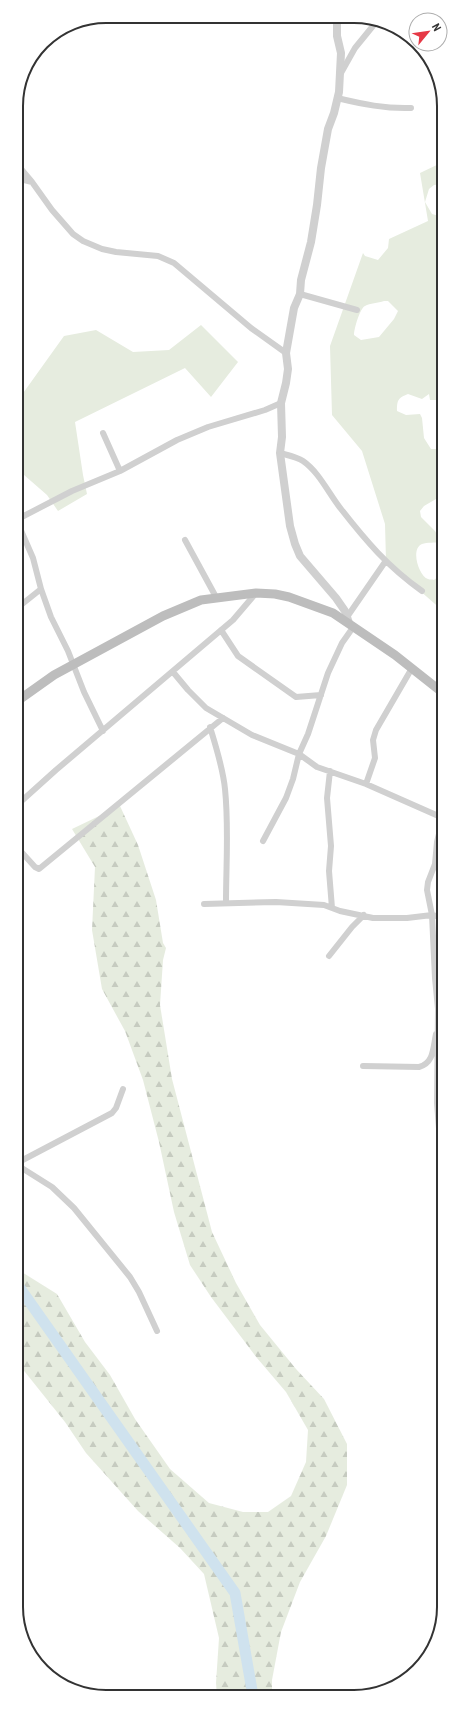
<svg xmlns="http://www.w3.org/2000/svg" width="460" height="1713" font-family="'Roboto Condensed',sans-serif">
<defs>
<pattern id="forest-firs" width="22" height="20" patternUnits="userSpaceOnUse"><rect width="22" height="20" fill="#e6ecdf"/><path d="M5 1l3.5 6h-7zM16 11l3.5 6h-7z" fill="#c6cbc0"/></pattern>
</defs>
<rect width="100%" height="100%" fill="#fff"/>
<path fill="#e6ecdf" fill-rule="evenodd" d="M443 162V184L434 185 429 189 425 202 432 214 443 217V408L436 400H430L429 394 422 399 408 394C398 398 397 400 397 411L406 415 420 414 422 418 424 438 431 449H436L443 442V501L436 499 424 506 420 511 421 517 435 531 441 542C435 543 427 542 422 544 410 549 419 576 428 579 430 580 432 579 434 580L439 576 443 564V611L386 561 385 524 362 451 332 415 330 346 363 253 365 256 378 260 388 248 389 239 428 221 420 173ZM384 301H388L398 311 394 319 379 337 361 340 354 335C354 329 360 308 365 306 370 303 378 303 384 301Z
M201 325 238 362 211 397 185 368 75 422 83 475 87 494 58 511 47 495 16 468V403L64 336 96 330 133 352 169 350Z"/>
<path fill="url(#forest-firs)" d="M120 806 138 845 156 900 163 943 166 948 163 960 160 1005 172 1079 212 1232 236 1283 260 1325 296 1369 324 1399 347 1444V1485L326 1536 300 1582 281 1632 272 1680V1696H217L216 1683 219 1638 204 1574 180 1548 138 1511 86 1453 65 1422 17 1362V1269L57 1294 85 1342 110 1375 135 1419 170 1469 209 1503 243 1512H268L291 1496 306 1462 308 1430 286 1392 257 1358 211 1297 190 1265 174 1212 159 1142 143 1080 125 1031 102 989 92 930 95 867 72 829Z"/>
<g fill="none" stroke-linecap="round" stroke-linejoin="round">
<path stroke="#cfe2ee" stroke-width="11" d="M17 1284 235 1593 253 1696"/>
<path stroke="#d0d0d0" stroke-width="6" d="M341 73 355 48 377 21
M337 98C362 104 386 109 411 108
M16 163 32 182
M16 178 32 182 52 210 73 234 83 241 102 249 116 252 158 256 174 263 251 328 286 353
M300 294 357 310
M103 433 120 471
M280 453C287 455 297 457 303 461 319 472 329 494 341 509 366 541 388 567 422 591
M16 519 33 558 41 589 51 617 68 651 84 692 103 731
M16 520 72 491 120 471 177 440 208 427 265 410 281 403
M185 540 216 597
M16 609 41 589
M347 617 385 562
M221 630 238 656 296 697 321 695
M173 672 188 690 206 708 252 735 299 754 317 767 366 784 443 818
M210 727C216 747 223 768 225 789 229 827 226 865 226 902
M330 771 327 798 331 846 329 871 332 908
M366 784 375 758 373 740 376 730 412 668
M16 806 56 770 233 620 256 593
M443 818 437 842 435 864 428 882 427 890 432 915 435 978 438 1009 437 1103 444 1192
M263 841 286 798 293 779 299 754 308 734 328 673 342 643 354 626
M16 846 35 867 39 869 223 718
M204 904 276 902 324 905 340 911 373 918H407L432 915 444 918
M329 956 352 927 364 915
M363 1066 419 1067C434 1063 433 1048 436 1034
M17 1163 112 1113 116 1108 123 1089
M17 1165 52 1187 74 1208 130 1277 139 1292 157 1331"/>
<path stroke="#d0d0d0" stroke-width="8" d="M337 18V36L341 53 339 92 334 113 328 129 321 168 317 205 311 242 301 280 300 294 294 308 286 353 288 369 286 383 281 403 282 437 280 453 290 526 295 544 300 556 336 598 345 611 349 623"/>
<path stroke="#bdbdbd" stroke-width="9" d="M16 702 54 675 163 616 201 600 256 593 275 594 289 597 333 613 395 655 443 693"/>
</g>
<path d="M0 0H460V1713H0ZM106 23H354A83 83 0 0 1 437 106V1607A83 83 0 0 1 354 1690H106A83 83 0 0 1 23 1607V106A83 83 0 0 1 106 23Z" fill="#fff" fill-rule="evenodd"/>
<path fill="none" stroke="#333" stroke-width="2" d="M106 23H354A83 83 0 0 1 437 106V1607A83 83 0 0 1 354 1690H106A83 83 0 0 1 23 1607V106A83 83 0 0 1 106 23Z"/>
<g transform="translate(428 32) rotate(61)"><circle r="19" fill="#ffffff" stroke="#adadad"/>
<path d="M0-3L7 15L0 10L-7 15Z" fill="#e63946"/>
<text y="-6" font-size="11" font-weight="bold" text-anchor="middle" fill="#333333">N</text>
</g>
</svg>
